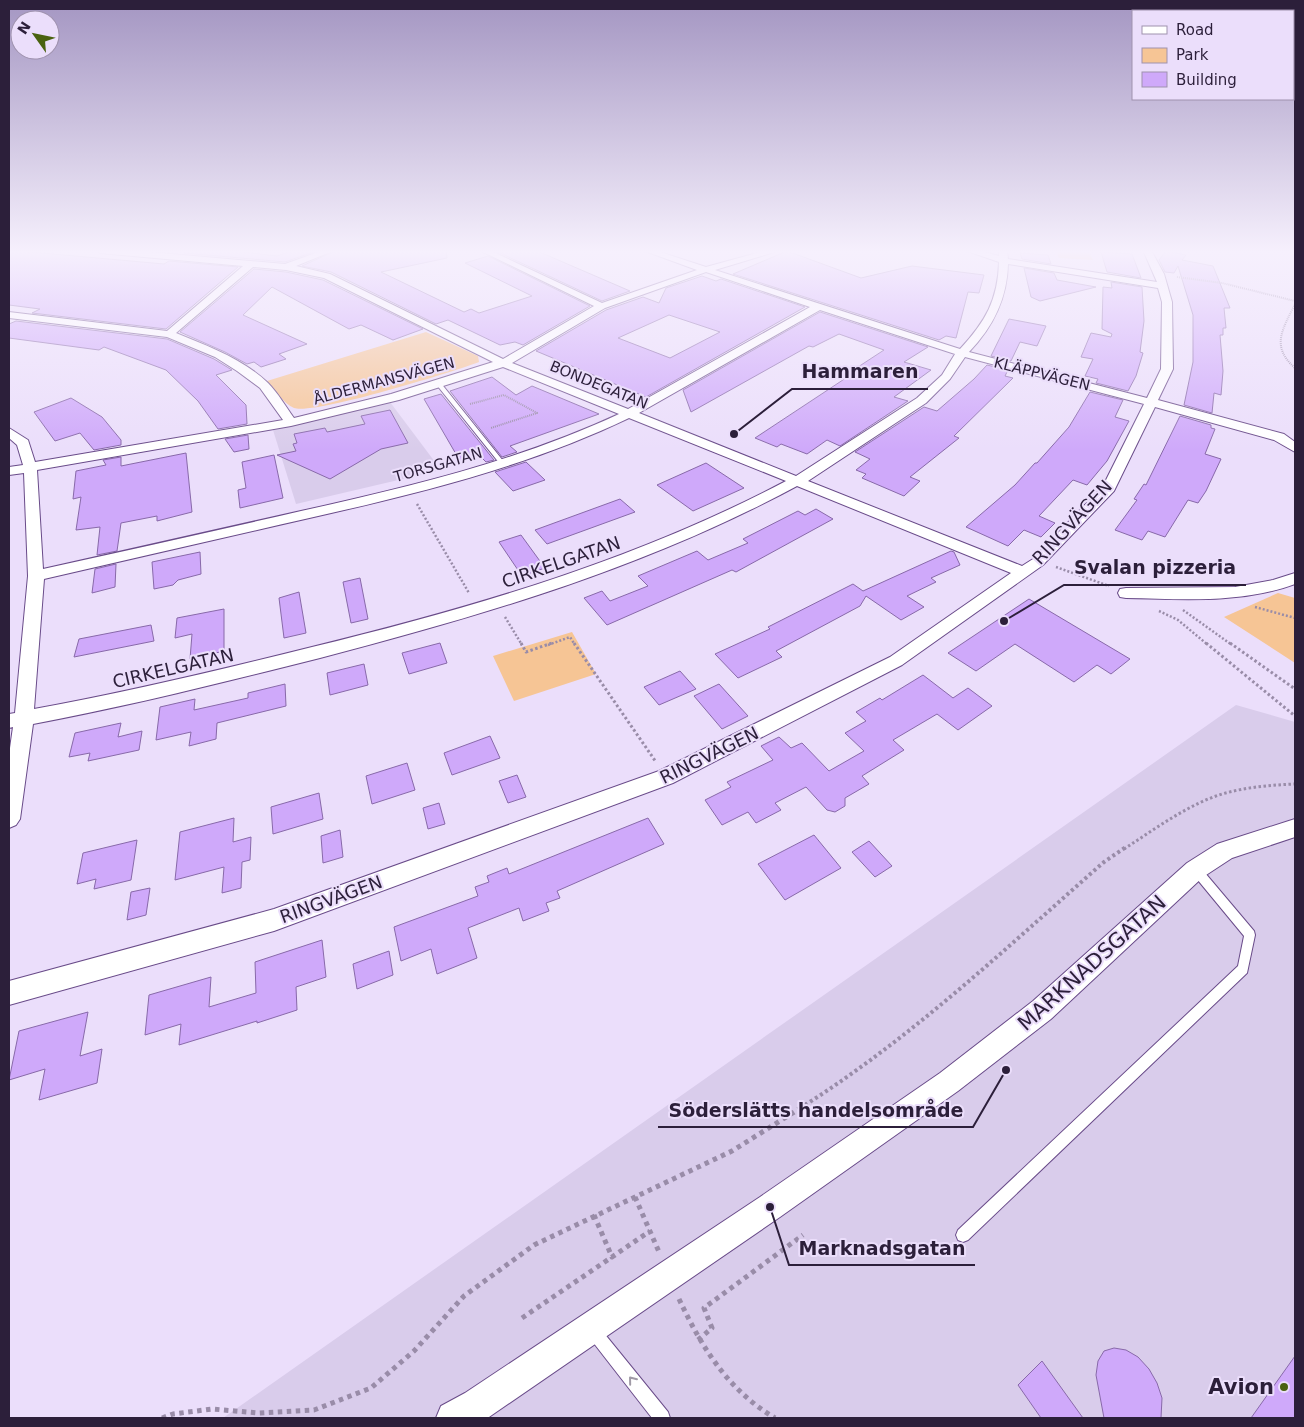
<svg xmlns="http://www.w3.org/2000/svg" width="1304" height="1427" font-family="'DejaVu Sans',sans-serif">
<rect width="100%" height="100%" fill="#ebdefb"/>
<path fill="#d9cceb" d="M390 402 441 470 296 504 273 430Z
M1236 705 1295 722V1418H223Z"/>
<path fill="#f6c595" d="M1056 250H1088L1093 260 1059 258Z
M426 332 478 356 479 362C453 372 314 415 294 408 284 404 274 389 267 381Z
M1278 593 1295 598V663L1224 617Z
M572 632 596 674 514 701 493 656Z"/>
<path fill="#cfa9fa" stroke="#8869a9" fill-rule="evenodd" d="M9 250 164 264 169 261 238 267 166 329 32 313 40 309 9 305Z
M191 250H227L277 256 294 250H319L285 262 184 253Z
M337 250H446L447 258 381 272 464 312 471 309 479 313 532 296 465 263 488 256 590 306 523 345 515 342 500 345 448 320 436 324 331 272 302 266Z
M511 250H535L630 291 602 301 500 253Z
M787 251 861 278 912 266 984 275 979 293 968 292 956 338 946 336 939 340 733 274Z
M1166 251 1186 255 1182 260 1213 266 1230 308H1224L1226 328H1223V335H1220L1223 371 1221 395 1214 393 1212 413 1184 405 1193 362V315L1178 266 1174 273 1165 272 1159 260Z
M1101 252 1132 254 1141 278 1107 272Z
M1020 253 1048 255 1051 264 1022 259Z
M1024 268 1054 273 1057 280 1096 287 1040 301 1031 297Z
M254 269 286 272 323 280 423 329 393 340 361 325 349 329 272 287 243 315 307 344 279 354 286 359 261 367 254 362 247 364 225 352 180 332Z
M702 276 716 281 721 279 805 307 646 397 536 351 606 310 643 297 659 303 666 288ZM669 315 720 332 670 358 618 338Z
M1111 282 1142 287 1144 321 1140 352 1143 353 1136 376 1128 391 1096 383 1098 379 1085 376 1093 359 1081 357 1091 333 1111 337 1112 334 1102 329 1103 287 1112 288Z
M820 312 928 347 904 362 931 370 894 397 908 401 840 446 827 440 807 454 781 444 777 447 755 438 861 368 858 367 884 350 839 334 813 347 809 346 691 412 683 390Z
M1009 319 1046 326 1037 346 1020 342 1011 361 991 356Z
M16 321 167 339 214 359 232 370 216 375 246 405 247 424 218 429 198 401 166 370 104 347 99 350 9 338V324Z
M987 365 1008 370 1005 376 1013 378 954 436 959 438 910 477 920 481 904 496 862 478 866 474 856 470 870 459 855 452 924 407 937 411 974 379Z
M492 377 516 395 532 386 599 414 510 446 517 452 502 457 450 391Z
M1090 392 1123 400 1115 417 1129 421 1107 461 1087 485 1073 480 1039 516 1055 523 1041 537 1024 530 1008 546 966 527 1015 485 1035 463H1037L1069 427Z
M441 394 494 460 486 462 480 456 460 461 424 399Z
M71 398 102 417 121 440V445L94 450 80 433 55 441 34 412Z
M390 410 408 443 381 449 330 479 277 455 296 451 293 444 297 443 294 434 325 428 327 432 365 424 361 416Z
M1180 416 1211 425V428L1215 429 1205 454 1221 459 1206 491 1198 503 1188 500 1165 537 1148 531 1142 540 1115 530 1137 500 1134 499 1144 484 1146 485Z
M248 435 249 449 234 452 225 439Z
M186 453 192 512 157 521V516L121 523 117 551 97 555 100 527 76 530 81 497 73 499 76 471 106 465 103 460 121 457V466Z
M274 455 283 498 240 508 238 490 246 488 242 462Z
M526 462 545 480 513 491 495 472Z
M706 463 744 488 693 511 657 485Z
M620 499 635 512 547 544 535 530Z
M816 509 833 519 736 572 732 570 607 625 584 598 602 591 610 601 648 586 638 576 697 551 708 560 748 543 743 539 798 511 805 515Z
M521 535 545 568 522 576 499 542Z
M951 551 954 552 960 565 931 578 936 582 907 596 924 607 901 620 866 596 860 606 776 651 782 657 738 678 715 654 770 629 768 627 853 584 863 591Z
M200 552 201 574 178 580 173 585 154 589 152 562Z
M116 564 115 587 92 593 95 569Z
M360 578 368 619 351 623 343 582Z
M299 592 306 633 284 638 279 598Z
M1029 599 1130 659 1111 674 1097 665 1074 682 1015 644 976 671 948 653Z
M224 609V651L190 659 192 634 175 638 177 618Z
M151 625 154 641 74 657 79 639Z
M440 643 447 663 409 674 402 653Z
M364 664 368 685 330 695 327 673Z
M680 671 696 689 659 705 644 687Z
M923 675 953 698 968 688 992 706 958 730 937 714 893 740 904 750 862 776 869 784 845 798V806L835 812 827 810 806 787 775 803 781 810 756 823 748 812 722 825 705 800 731 787 727 782 773 760 761 746 779 737 791 748 802 743 829 771 864 751 845 733 866 721 856 712 880 698 882 700Z
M285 684 286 706 217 723 216 739 189 746 191 732 156 740 160 707 195 699 194 710 248 698V693Z
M719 684 748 716 722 729 694 696Z
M121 723 118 737 142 731 139 750 88 761 90 753 69 757 75 733Z
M490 736 500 758 452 775 444 753Z
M407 763 415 790 372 804 366 776Z
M517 775 526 797 508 803 499 781Z
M319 793 323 819 273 834 271 807Z
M439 803 445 824 428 829 423 808Z
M234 818 233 842 251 837 250 860 242 862 241 888 222 893 224 867 175 880 180 832Z
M648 818 664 844 557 891 560 898 546 903 549 911 523 921 519 908 468 928 477 958 437 974 431 949 401 961 394 927 478 896 475 887 489 882 487 876 507 868 509 874Z
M340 830 343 857 323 863 321 836Z
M814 835 841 868 785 900 758 864Z
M137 840 131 880 94 889 96 879 77 884 83 853Z
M869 841 892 866 875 877 852 852Z
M150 888 146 915 127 920 131 892Z
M322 940 326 977 296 987 297 1010 257 1023V1021L179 1045 181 1024 145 1035 149 995 211 977 209 1007 256 993 255 962Z
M389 951 393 975 357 989 353 964Z
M88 1012 80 1056 102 1049 97 1083 39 1100 45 1069 9 1080 19 1031Z
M1114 1348 1126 1350 1138 1357 1149 1369 1157 1383 1162 1398 1161 1418H1104L1096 1375 1098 1361 1104 1351Z
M1295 1356V1418H1251Z
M1042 1361 1083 1418H1041L1018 1385Z"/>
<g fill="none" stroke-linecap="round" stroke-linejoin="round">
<defs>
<path id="lane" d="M436 382H440L504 462V464H500L436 384Z
M1196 865 1200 867 1254 931 1255 935 1247 973 968 1240 963 1242 958 1240 956 1235 958 1230 1238 966 1244 936 1192 873 1191 870 1192 867Z
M594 1324 599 1327 668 1412 670 1418H652L589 1337 586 1332 589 1327Z"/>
<path id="street" d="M96 250H126L285 264 324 250H335L296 266 330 274 503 359 594 306 479 250H489L602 303 697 270 642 250H654L706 267 768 250H781L715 270 960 349C985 322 998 300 999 262L964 250H977L999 256V250H1007L1008 259 1157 282 1143 250H1151L1164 274 1172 302 1173 369 1158 400 1284 434 1295 442V452L1274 440 1155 407 1114 491 1043 565 902 665 673 783 274 931 9 1005V981L274 909 659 771 890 657 1011 573 797 486C647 567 485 615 320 658 225 682 129 706 33 724L20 819 16 825 9 828V755L13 727 9 728V714L15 713 28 576 24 473 9 475V467L23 465 17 445 9 438V428L28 440 35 462 283 420 260 388 237 371 215 357 167 337 9 318V312L167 331 243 266 100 253ZM1008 264 1158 288 1162 302 1161 369 1147 398 969 352C993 327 1007 299 1008 264ZM253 267 286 270 324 278 493 362 391 394 294 418C286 407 278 393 268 383 243 359 208 346 176 333ZM706 272 810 307 628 409 512 363 605 308ZM820 310 955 354 942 375 917 398 796 476 639 413ZM965 357 1144 404 1103 486 1033 559 1022 566 808 481 926 403 950 379ZM503 367 619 414C518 461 409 487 301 511 215 531 129 550 43 569L37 470 291 426 399 400ZM629 418 786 481C636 560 476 607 312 647 220 670 128 692 34 709L44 579C131 559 218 539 305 519 416 494 527 467 629 418Z
M1295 573V584C1241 604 1182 599 1126 598L1120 597 1118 593 1120 589 1126 588 1235 587 1273 580Z
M1295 819V837L1232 858 1203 877 1051 1019 958 1091 780 1217 489 1417 436 1418 441 1406 465 1393 760 1197 940 1073 1033 1001 1187 863 1217 844Z"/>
</defs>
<use href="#lane" stroke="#694b89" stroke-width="2"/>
<use href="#street" stroke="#694b89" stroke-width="2"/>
<path stroke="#998ca8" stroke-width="2" stroke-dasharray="1 1" stroke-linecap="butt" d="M1295 251 1293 253 1295 258
M1177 277 1222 283 1295 301
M1295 304C1283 329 1270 346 1295 368
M470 404 504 395 537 413 491 428"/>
<path stroke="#998ca8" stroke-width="2.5" stroke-dasharray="2 2" stroke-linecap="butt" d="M417 504 469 593
M1056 567 1109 586
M1255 607 1295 618
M1183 610 1232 645
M1159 611 1178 620 1208 645
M505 617 522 645
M548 645 570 637 575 645"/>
<path stroke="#998ca8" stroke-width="3" stroke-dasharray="2.5 2.5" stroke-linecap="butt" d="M521 643 526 652 552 643
M574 643 656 762
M1206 643 1295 716
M1230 643 1295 689
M1124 849C1155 829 1187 805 1222 794 1246 787 1271 785 1295 784"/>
<path stroke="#998ca8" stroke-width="4" stroke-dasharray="3 3" stroke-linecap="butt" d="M805 1105C914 1036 1007 947 1104 862L1126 847"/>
<path stroke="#998ca8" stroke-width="5" stroke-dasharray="4.5 4.5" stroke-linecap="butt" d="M635 1197 659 1252
M594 1215 612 1257 650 1231
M679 1299C702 1348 728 1390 775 1418
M522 1318 612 1257
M698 1340 712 1328 704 1308 803 1235
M162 1418 173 1414 212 1409 259 1413 314 1410 371 1388 414 1351 464 1296 534 1245 732 1151 807 1104"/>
<use href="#lane" fill="#fff" fill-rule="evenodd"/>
<use href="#street" fill="#fff" fill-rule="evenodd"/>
</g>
<defs><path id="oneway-chevron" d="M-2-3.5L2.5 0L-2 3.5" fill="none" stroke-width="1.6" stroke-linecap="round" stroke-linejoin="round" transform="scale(1.25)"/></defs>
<use stroke="#a09aa6" href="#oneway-chevron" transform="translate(632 1380) rotate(-129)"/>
<linearGradient id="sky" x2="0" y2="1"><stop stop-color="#a496c2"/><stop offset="0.56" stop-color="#f6f0fd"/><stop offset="1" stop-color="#f6f0fd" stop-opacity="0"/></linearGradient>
<rect width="1304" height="450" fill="url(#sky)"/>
<circle fill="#4a6210" stroke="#ebdefb" stroke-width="2" cx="1284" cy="1387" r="5"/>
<g text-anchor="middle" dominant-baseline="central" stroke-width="4" stroke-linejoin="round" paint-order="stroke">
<g font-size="15" fill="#2c1f3a" stroke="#ebdefb">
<text transform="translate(1042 374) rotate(14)">KLÄPPVÄGEN</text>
<text transform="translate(384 381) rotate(-15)">ÅLDERMANSVÄGEN</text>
<text transform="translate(599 385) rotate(22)">BONDEGATAN</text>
<text transform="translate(438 465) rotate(-16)">TORSGATAN</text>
</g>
<g font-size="18" fill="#2c1f3a" stroke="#ebdefb">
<text transform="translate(1072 522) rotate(-47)">RINGVÄGEN</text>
<text transform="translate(561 562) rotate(-19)">CIRKELGATAN</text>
<text transform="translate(173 668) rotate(-13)">CIRKELGATAN</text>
<text transform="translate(709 755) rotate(-26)">RINGVÄGEN</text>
<text transform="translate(331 899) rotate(-20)">RINGVÄGEN</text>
</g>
<g font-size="21" fill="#2c1f3a" stroke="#ebdefb">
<text transform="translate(1092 963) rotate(-42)">MARKNADSGATAN</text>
</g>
<g font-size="21" font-weight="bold" fill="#2c1f3a" stroke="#ebdefb" text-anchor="end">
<text x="1274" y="1387">Avion</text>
</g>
</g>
<path fill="none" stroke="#2c1f3a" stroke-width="2" d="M734 434L792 389H928M1004 621L1064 585H1246M1006 1070L973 1127H658M770 1207L789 1265H975"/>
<g fill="#2c1f3a" stroke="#ebdefb" stroke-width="2">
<circle cx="734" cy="434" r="5"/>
<circle cx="1004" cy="621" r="5"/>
<circle cx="1006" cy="1070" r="5"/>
<circle cx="770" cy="1207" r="5"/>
</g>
<g font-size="19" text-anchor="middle" font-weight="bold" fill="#2c1f3a" stroke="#ebdefb" stroke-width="4" stroke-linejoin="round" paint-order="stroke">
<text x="860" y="378">Hammaren</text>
<text x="1155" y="574">Svalan pizzeria</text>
<text x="816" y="1117">Söderslätts handelsområde</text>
<text x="882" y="1255">Marknadsgatan</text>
</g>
<rect width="1304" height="1427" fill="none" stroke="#2c1f3a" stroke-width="20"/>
<rect x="1132" y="10" width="162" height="90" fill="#ebdefb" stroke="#9f92ae"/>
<rect x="1142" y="26" width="25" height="8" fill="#ffffff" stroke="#9f92ae"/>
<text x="1176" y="35" font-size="15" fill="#2c1f3a">Road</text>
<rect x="1142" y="48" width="25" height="15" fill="#f6c595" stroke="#9f92ae"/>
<text x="1176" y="60" font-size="15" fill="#2c1f3a">Park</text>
<rect x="1142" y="72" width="25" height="15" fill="#cfa9fa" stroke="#9f92ae"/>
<text x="1176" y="85" font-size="15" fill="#2c1f3a">Building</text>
<g transform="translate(35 35) rotate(303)"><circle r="24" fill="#ebdefb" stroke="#9f92ae"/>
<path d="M0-4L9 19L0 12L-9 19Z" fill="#4a6210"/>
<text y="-8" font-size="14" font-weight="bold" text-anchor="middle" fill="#2c1f3a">N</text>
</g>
</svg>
